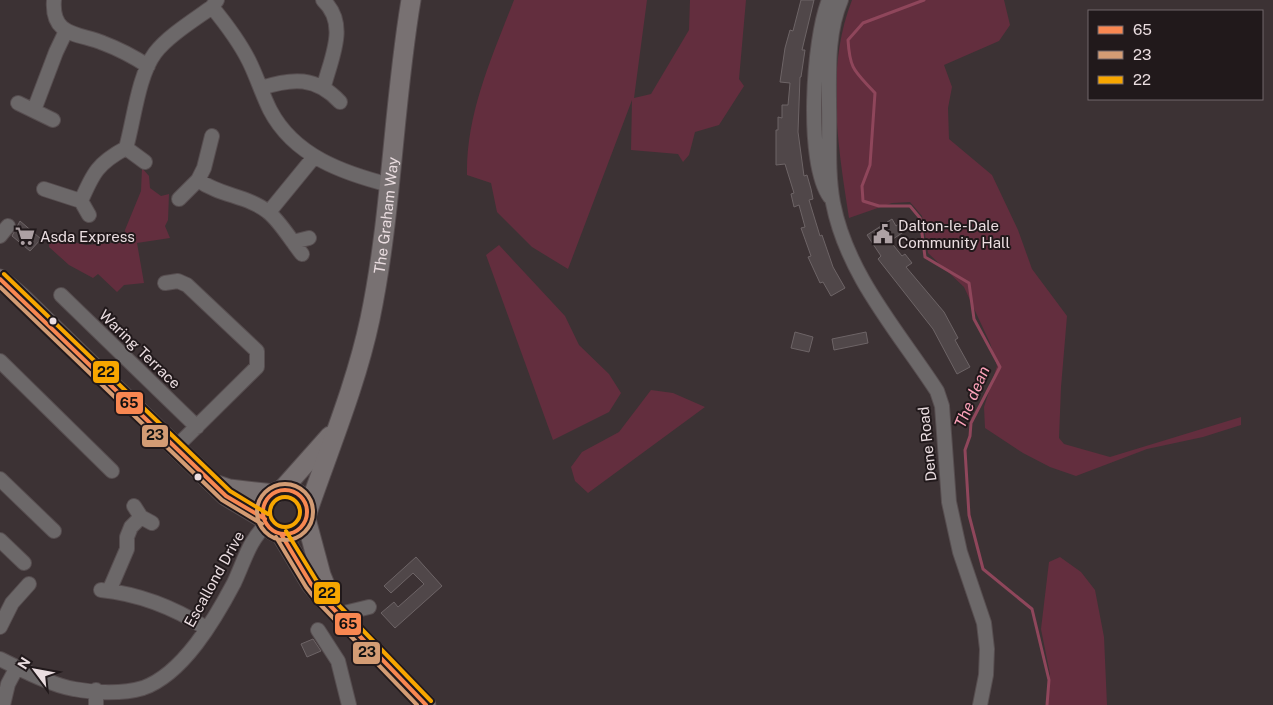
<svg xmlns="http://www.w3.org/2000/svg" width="1273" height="705" font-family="'Public Sans',sans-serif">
<rect width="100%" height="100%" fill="#3c3234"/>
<path fill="#632e3e" d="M514 0H647L634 98 651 94 689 30 690 0H746L739 79 744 86 719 125 695 132 689 155 683 162 678 154 631 150 632 100 568 269 532 247 497 212 491 183 467 175C466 113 492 57 514 0Z
M852 0H1004L1010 25 999 41 944 65 952 87 948 108 949 139 992 175 1018 230 1032 269 1067 316 1061 387 1059 438 1064 444 1110 457 1241 417V425L1203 437 1147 449 1076 476 1050 467 1023 453 985 428 984 407 997 366 990 343 964 287 928 253 922 216 910 202 892 203 849 218C838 147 825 69 852 0Z
M142 168 149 176 150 188 161 196 169 194 168 220 165 226 170 238 137 243 144 283 124 285 117 292 98 274 93 278 69 265 49 247 50 237 86 245 126 242 125 230 141 191Z
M499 245 565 316 579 345 609 374 621 393 609 412 553 440 486 255Z
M651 390 673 393 705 407 588 493 575 481 571 467 582 452 619 432Z
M1060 557 1081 572 1095 590 1104 637 1107 705H1046L1050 674 1041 629 1049 562Z"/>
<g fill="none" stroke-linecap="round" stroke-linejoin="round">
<path stroke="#8f465b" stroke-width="3" d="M924 0 863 23 848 40C850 71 855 71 875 93L870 165 862 186 863 201 879 206H910L920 218 925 257 969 283 974 319 1000 367 971 423 970 436 965 450 969 515 983 569 1032 609 1049 680 1047 705"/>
</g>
<path fill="#504749" stroke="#6d6466" d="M801 0H814L802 50H805L801 77H800L798 132 804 176 807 175 811 189 813 199 809 200 820 236 822 235 833 267 845 288 831 296 823 282 820 283 808 257 811 256 801 228 805 227 799 205 794 207 791 194 794 193 785 164 776 165V130H778V117L782 118V105H788L790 83 780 82 785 48 790 30 793 31Z
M892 219 896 226 903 221 908 229 890 241 902 256 905 254 912 263 906 267 944 312 958 338 955 340 970 367 957 374 933 329 878 259 881 256 867 235Z
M20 221 41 239 30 251 12 236Z
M795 332 813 337 809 352 791 348Z
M866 332 868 343 834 350 832 339Z
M416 557 442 586 395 628 381 613 394 602 398 607 424 584 413 573 391 593 384 586Z
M313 639 321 651 307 657 301 644Z"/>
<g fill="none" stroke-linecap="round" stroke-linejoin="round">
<defs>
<path id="minor" d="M54 0C51 37 79 33 103 43 119 49 134 57 148 66
M323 0C349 24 331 58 324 86
M829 0C813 39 805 163 830 197
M841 0C827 33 829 70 829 105 830 137 827 171 833 203 847 275 898 331 937 391L942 406 949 502 960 552 984 623 987 649 986 675 980 705
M212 7C226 24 239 41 249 61 257 77 262 94 270 110 294 156 343 173 390 185
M261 88C292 78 316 76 340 102
M18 103 53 120
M34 110 56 52 66 31
M212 136 204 168 198 180C220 196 249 196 268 212 280 221 292 242 302 254
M126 148 145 162
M44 189 81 201 89 215
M179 199 198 180
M81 201C93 173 98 163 126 148 134 120 138 76 155 53 168 36 194 20 212 7L217 0
M269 212 314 157
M0 236 8 226
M293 242 309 238
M165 283 178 281 187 285 257 351V367L174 449
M61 295 197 427
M0 361 112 471
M0 479 54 531
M134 506 141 517 152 523
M0 540 24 563
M101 590C140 594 173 607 206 628
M109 591 127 549V537L131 527 141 517
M340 614 369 607
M0 627 12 603 29 584
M318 630 338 661 349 705
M0 659C20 669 53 686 74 689 95 693 123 694 143 688 183 674 215 619 234 583 244 562 249 540 267 524
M96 690V705
M3 705 8 684 17 667"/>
<g id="major">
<path d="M0 279 21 297 226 496 265 519"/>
<path d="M217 485 229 489 274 494"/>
<circle cx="285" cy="512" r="22"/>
<path d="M281 491 330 436"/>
<path id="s1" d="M307 513C329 449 356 385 370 319 392 214 393 106 411 0"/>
<path d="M306 519 321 575 330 597"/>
<path d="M281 534 311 584 321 596 426 705"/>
</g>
</defs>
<use href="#minor" stroke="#574e50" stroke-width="16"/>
<use href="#major" stroke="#574e50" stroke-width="21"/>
<use href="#minor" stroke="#6c6869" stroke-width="14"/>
<use href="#major" stroke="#787172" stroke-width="19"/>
<defs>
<path id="bus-1" d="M0 279 226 496 265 519
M263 512a22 22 0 1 1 44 0a22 22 0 1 1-44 0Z
M281 534 311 584 321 596 426 705"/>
<path id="bus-2" d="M0 287 222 500 262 524
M257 512a28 28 0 1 1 56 0a28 28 0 1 1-56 0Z
M276 537 306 587 316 600 417 705"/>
<path id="bus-3" d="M4 274 230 491 268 514
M270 512a15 15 0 1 1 30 0a15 15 0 1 1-30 0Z
M286 531 316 580 326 592 431 701"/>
</defs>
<use href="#bus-1" stroke="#21191b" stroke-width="8"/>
<use href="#bus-2" stroke="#21191b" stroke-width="8"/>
<use href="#bus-3" stroke="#21191b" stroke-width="8"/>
<use href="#bus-1" stroke="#f88751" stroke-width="4"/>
<use href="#bus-2" stroke="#d39c74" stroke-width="4"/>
<use href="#bus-3" stroke="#f7a600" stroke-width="4"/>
</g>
<defs>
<symbol id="civic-bare" viewBox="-9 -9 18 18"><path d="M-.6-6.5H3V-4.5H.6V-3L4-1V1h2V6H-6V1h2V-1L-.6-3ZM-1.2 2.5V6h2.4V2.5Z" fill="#ada1a4" stroke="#21191b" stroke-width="2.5" paint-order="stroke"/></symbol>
<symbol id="supermarket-bare" viewBox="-9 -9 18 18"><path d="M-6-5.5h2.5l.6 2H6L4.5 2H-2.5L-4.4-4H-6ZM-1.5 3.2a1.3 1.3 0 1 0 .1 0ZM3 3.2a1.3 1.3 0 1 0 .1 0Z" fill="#ada1a4" stroke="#21191b" stroke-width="2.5" paint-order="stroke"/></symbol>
</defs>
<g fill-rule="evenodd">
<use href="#civic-bare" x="869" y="220" width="28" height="28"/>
<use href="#supermarket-bare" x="11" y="222" width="28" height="28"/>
</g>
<g fill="#eadde0" stroke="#21191b" stroke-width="2">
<circle cx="53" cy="321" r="4.5"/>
<circle cx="198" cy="477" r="4.5"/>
</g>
<g text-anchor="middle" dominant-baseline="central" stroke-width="4" stroke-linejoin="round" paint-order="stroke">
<g font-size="15" fill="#eadde0" stroke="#21191b">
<text stroke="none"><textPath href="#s1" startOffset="309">The Graham Way</textPath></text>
<text transform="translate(140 349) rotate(44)">Waring Terrace</text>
<text transform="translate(927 444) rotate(-96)">Dene Road</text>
<text transform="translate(214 579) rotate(-61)">Escallond Drive</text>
</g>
<g font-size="15" fill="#eadde0" stroke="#21191b" text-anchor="start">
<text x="898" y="225">Dalton-le-Dale<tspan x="898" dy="17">Community Hall</tspan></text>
<text x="40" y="236">Asda Express</text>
</g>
<g font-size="16" font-style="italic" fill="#fda2ba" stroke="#21191b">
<text transform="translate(972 397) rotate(-67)">The dean</text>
</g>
</g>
<g stroke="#21191b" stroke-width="2">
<rect x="92" y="360" width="28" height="24" rx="5" fill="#f7a600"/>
<rect x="115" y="391" width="29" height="24" rx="5" fill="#f88751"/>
<rect x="141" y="424" width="28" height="24" rx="5" fill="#d39c74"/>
<rect x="313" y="581" width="28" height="24" rx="5" fill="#f7a600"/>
<rect x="334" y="612" width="28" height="24" rx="5" fill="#f88751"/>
<rect x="352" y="641" width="29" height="24" rx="5" fill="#d39c74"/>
</g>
<g font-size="14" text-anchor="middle" font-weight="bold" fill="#111">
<text x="106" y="377">22</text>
<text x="129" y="408">65</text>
<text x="155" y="440">23</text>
<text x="327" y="598">22</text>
<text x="348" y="629">65</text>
<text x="367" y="657">23</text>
</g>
<rect x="1088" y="10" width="175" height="90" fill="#21191b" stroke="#71676a"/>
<rect x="1098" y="26" width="25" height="8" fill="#f88751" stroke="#71676a"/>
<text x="1133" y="35" font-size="15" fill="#eadde0">65</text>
<rect x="1098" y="51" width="25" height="8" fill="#d39c74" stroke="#71676a"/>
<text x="1133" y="60" font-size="15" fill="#eadde0">23</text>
<rect x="1098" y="76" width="25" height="8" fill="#f7a600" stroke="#71676a"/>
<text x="1133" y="85" font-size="15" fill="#eadde0">22</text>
<g transform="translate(35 670) rotate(302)" stroke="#21191b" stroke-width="4" paint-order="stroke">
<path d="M0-4L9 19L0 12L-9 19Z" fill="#eadde0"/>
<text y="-8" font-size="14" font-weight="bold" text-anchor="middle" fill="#eadde0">N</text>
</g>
</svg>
